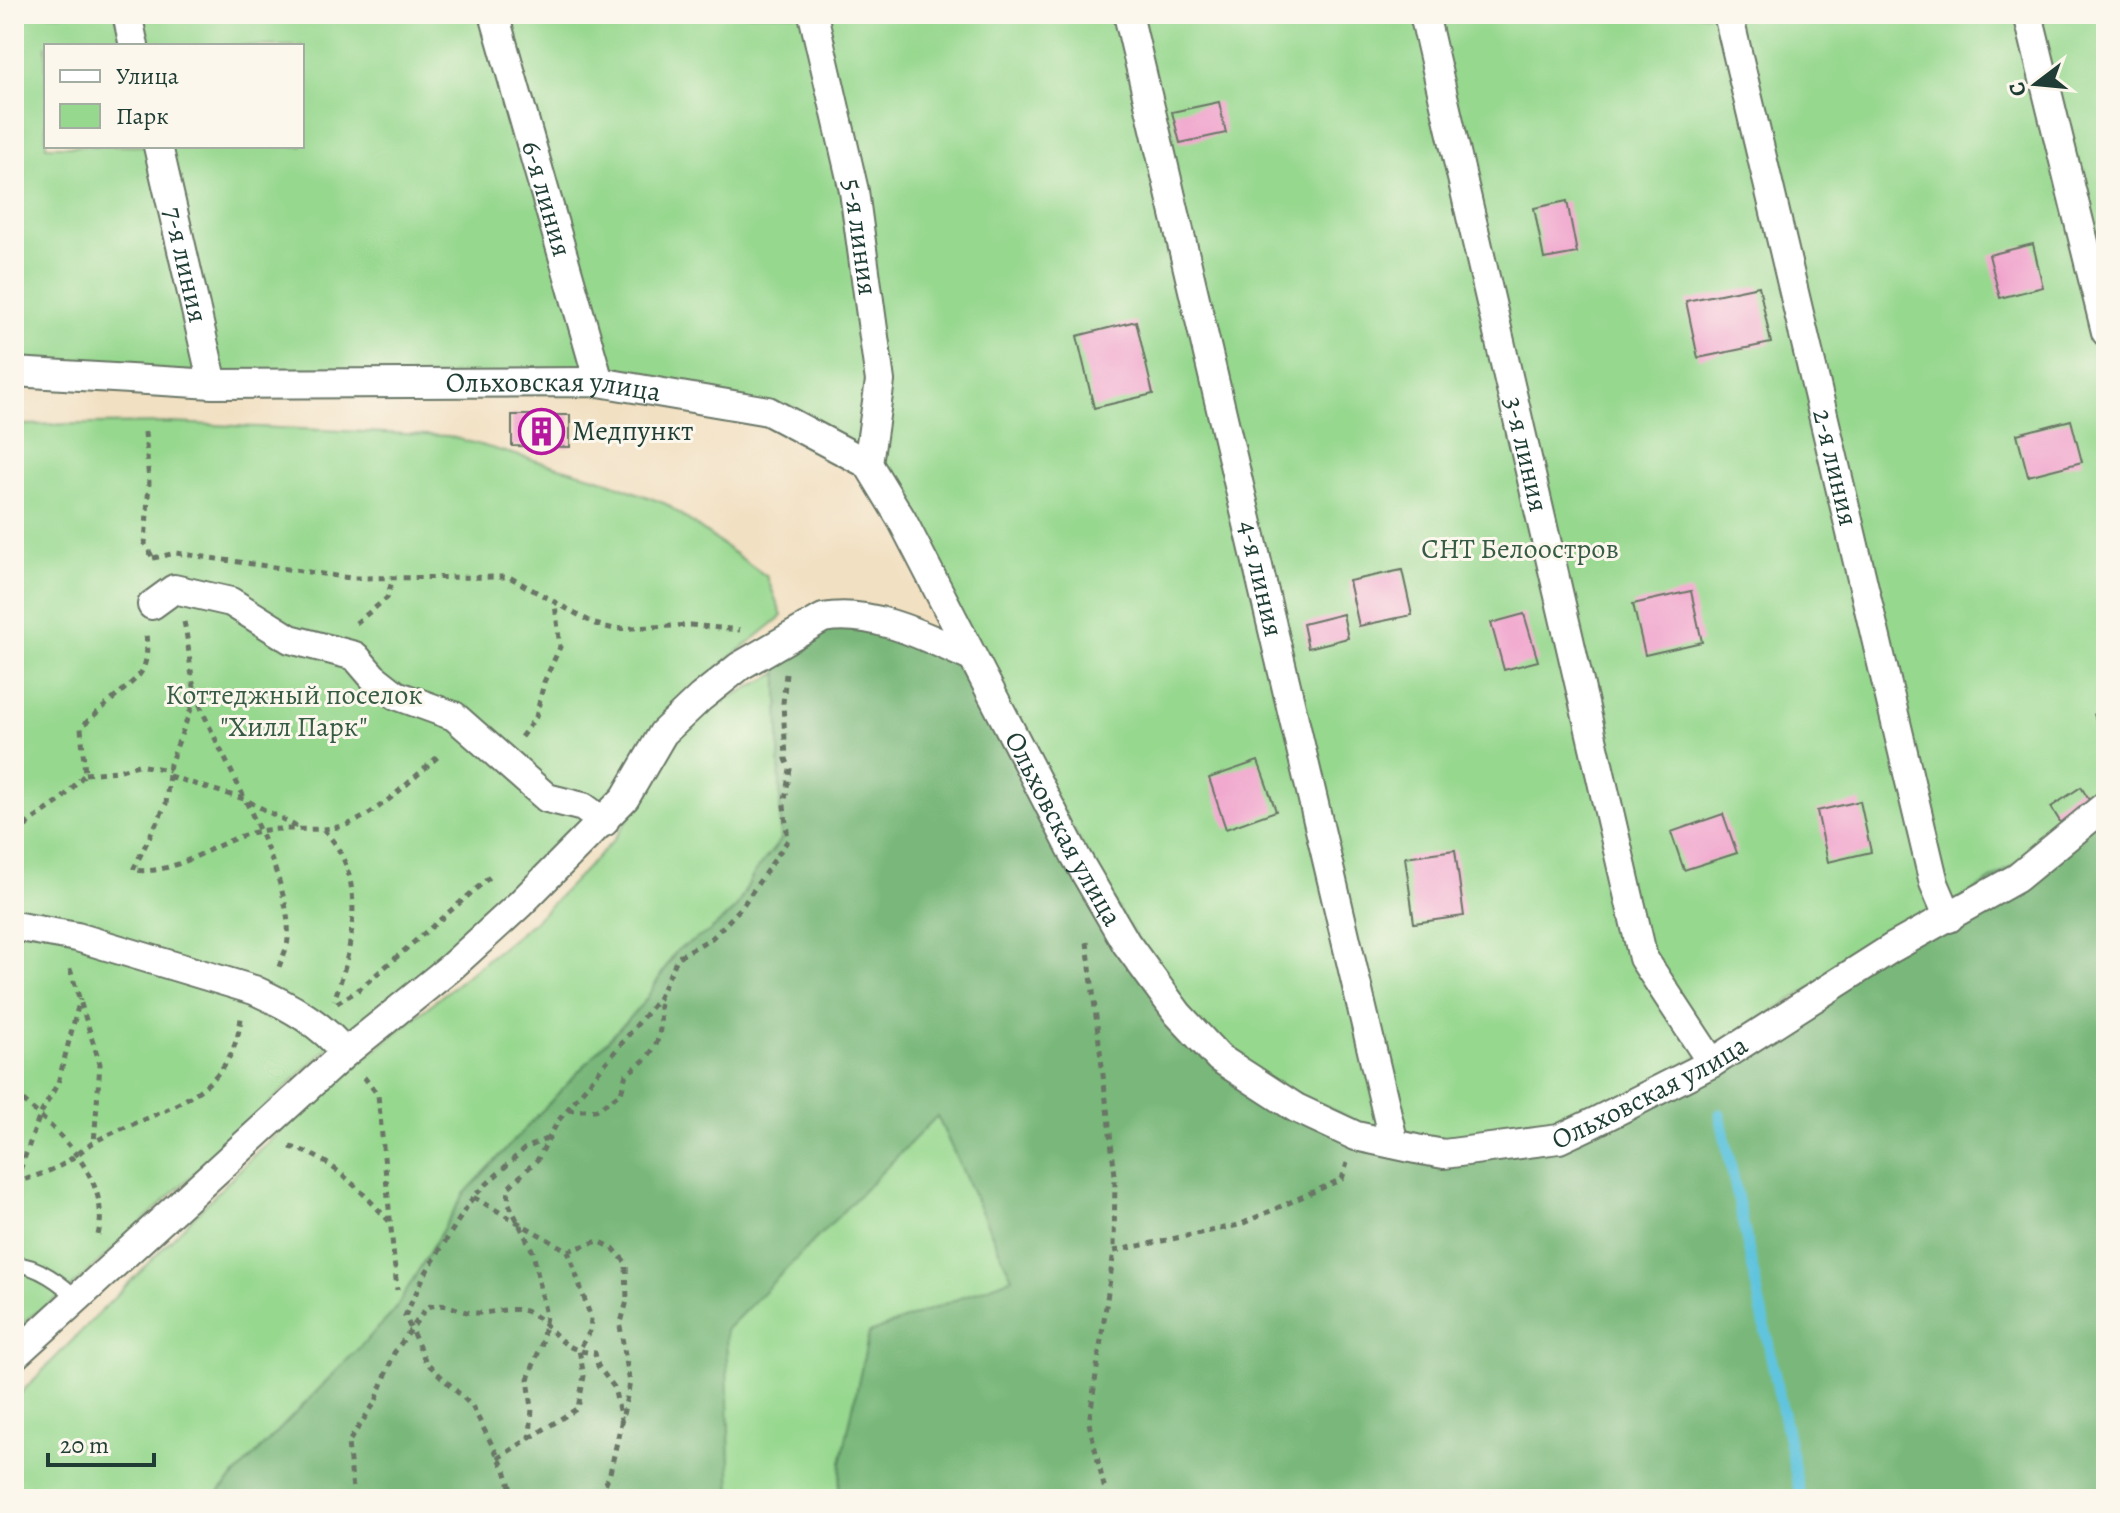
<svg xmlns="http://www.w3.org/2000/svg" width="2120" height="1513" font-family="Alegreya,serif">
<rect width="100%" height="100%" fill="#fbf7ec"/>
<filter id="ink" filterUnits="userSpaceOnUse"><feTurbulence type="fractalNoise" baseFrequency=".0125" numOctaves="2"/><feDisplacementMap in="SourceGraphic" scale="16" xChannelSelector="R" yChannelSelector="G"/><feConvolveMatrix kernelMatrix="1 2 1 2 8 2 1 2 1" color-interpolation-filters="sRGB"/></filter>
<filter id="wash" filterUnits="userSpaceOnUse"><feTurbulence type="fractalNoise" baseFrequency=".006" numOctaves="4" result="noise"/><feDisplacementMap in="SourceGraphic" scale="32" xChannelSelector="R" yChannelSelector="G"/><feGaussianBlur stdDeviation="1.8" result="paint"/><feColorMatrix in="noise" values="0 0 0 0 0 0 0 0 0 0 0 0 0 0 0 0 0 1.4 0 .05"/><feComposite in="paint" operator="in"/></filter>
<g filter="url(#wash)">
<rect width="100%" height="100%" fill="#f2e0c2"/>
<path fill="#97d88f" stroke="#5b8a62" stroke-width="2" fill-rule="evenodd" d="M14 14H2106V805L2091 821 1559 1139 1491 1149 1326 1122 1178 1014 864 462 768 411 591 382 14 371ZM46 46H302V146H46Z
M172 423 448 436 598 478 666 504 767 577 782 616 678 700 613 792 438 961 336 1041 69 1290 30 1317 14 1334V425Z
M778 673 781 840 755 872 736 908 710 931 673 955 645 1001 464 1194 393 1313 212 1499H14V1400L259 1150 372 1052 537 919 613 841 655 778 679 735 712 706Z
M916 1006 1071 1307 885 1499H731L706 1247Z"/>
<path fill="#79b87a" stroke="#4c7a57" stroke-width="2" d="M823 618 969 661 1065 834 1219 1058 1416 1149 1559 1139 1704 1067 2106 805V1499H838L841 1463 869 1333 1012 1278 937 1116 726 1330 731 1499H212L393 1313 464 1194 645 1001 677 950 710 931 736 908 755 872 781 840 777 643Z"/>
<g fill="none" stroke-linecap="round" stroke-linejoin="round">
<path stroke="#60c4de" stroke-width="11" d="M1720 1114 1801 1499"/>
</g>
<g id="blocks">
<path fill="#f0a2cc" d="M1219 102 1226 133 1180 143 1172 112Z
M1567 201 1577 253 1544 259 1534 208Z
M2033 244 2043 287 2000 298 1989 255Z
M1759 286 1771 343 1698 358 1686 301Z
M1136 321 1153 394 1094 408 1077 336Z
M512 415H570V447L512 446Z
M2071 420 2082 462 2028 476 2017 434Z
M1402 570 1412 615 1359 626 1349 581Z
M1691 591 1702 642 1645 655 1633 604Z
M1343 614 1348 638 1308 648 1303 624Z
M1524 614 1538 661 1504 670 1491 623Z
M2106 710V749H2105L2094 714Z
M1258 761 1276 811 1226 829 1209 778Z
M2081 787 2094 808 2064 828 2051 807Z
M1860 801 1871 852 1828 862 1817 811Z
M1723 814 1737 853 1684 870 1671 832Z
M1455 850 1464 916 1414 923 1405 857Z"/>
</g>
</g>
<g filter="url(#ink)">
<use href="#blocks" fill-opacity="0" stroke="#697666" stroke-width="2"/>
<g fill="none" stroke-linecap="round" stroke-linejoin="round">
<defs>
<path id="service" d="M14 1264C37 1265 63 1284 78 1300"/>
<g id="minor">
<path d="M127 14 134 46"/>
<path id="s1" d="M494 14 599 382"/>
<path id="s2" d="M813 14 854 191 880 381 868 464"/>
<path id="s3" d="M1128 14 1394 1144"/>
<path id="s4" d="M1424 14 1643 958 1712 1063"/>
<path id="s5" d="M1728 14 1934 883 1949 918"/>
<path d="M2028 14 2106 332"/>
<path id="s6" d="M158 146 213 384"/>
<path id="s7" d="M14 372 213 384 599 382 768 411 868 464 902 520 1076 857 1126 943 1178 1014 1219 1058 1296 1108 1356 1136 1416 1149 1444 1154 1559 1139 1595 1122 1712 1063 1892 948 2017 878 2106 805"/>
<path d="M152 605 174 589 231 602 290 639 355 656 373 677 396 695 454 716 547 798 583 807 604 822"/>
<path d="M14 926 77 937 254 990C287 1005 323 1024 345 1053"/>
<path d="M14 1356 345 1053 450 968 520 904 625 798 663 733 700 698 740 666 823 618C873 609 926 637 971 657"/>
</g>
</defs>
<use href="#service" stroke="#697666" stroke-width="18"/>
<use href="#minor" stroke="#697666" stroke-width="32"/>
<path stroke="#697666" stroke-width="5" stroke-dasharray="6 6" stroke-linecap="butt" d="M145 432 149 482 145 544 154 560
M153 558 176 553 350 578 509 577 595 624 614 629 690 625 740 630
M184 622C190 647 189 676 198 700 222 762 293 874 288 938 288 947 282 958 279 967
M356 623 387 598 393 578
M196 696 170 764 166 804 133 870C180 876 216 839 260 831 293 825 327 836 358 820 388 804 414 777 440 755
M521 737 536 717 544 682 560 647 555 604
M85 774 118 771 138 765 170 770
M169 776 244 799 301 829
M323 830C368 872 354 948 334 1000
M14 848 28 823 60 801 85 774 81 728C95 712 135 683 142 671 148 660 147 645 146 633
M1087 942 1115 1175 1114 1251
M70 969 100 1064 94 1143
M337 1003 357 991 491 876
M364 1077 378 1095 397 1290
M14 1093C54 1127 113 1177 98 1235
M568 1110H596L621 1093 626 1074C657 1054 664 1038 659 1000
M290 1147C330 1156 362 1192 389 1221
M16 1181 40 1115 58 1083 80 999
M14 1184C31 1177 50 1172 65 1163 79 1154 91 1142 106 1136 165 1108 232 1095 241 1018
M473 1197 425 1274 405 1316 426 1362 472 1406 505 1470 514 1499
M568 1251 598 1241 613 1248 626 1263 627 1301 620 1326 630 1383 610 1473 599 1499
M530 1438 578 1408 584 1376 579 1350 590 1331 591 1318 568 1251 473 1197 524 1149 550 1137
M498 1458 530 1438 532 1408 528 1379 542 1343 546 1316 533 1252 508 1202 509 1187 538 1159 558 1121 658 999 678 957 712 938 741 908 788 840 784 806 790 769 786 759 783 703 786 674
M354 1499 348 1443 376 1401 394 1353 427 1307C451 1301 455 1312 475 1313 493 1314 516 1304 532 1314 559 1331 557 1350 595 1353L598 1366 614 1387 622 1424
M1107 1499 1089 1423 1114 1251 1239 1225 1342 1179 1347 1163"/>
<use href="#service" stroke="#fff" stroke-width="14"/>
<use href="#minor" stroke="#fff" stroke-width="28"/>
</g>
</g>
<defs>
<symbol id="building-ring" viewBox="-11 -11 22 22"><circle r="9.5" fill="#fbf7ec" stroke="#b5179e" stroke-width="1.5"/><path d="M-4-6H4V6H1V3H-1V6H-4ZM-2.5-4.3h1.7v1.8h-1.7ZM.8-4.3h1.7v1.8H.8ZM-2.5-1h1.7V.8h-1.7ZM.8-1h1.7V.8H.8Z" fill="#b5179e"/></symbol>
</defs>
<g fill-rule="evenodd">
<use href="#building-ring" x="516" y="406" width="51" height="51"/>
</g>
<g text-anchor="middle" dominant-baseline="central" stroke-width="6" stroke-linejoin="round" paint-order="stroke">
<g font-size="28" fill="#1f3d34" stroke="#fbf7ec">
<text stroke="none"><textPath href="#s1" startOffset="192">6-я линия</textPath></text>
<text stroke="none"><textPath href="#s2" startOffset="228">5-я линия</textPath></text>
<text stroke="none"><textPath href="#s6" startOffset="122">7-я линия</textPath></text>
<text stroke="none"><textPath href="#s7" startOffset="540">Ольховская улица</textPath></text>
<text stroke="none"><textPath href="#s4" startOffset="452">3-я линия</textPath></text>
<text stroke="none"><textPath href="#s5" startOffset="466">2-я линия</textPath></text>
<text stroke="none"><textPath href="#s3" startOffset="580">4-я линия</textPath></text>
<text stroke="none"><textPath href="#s7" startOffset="1284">Ольховская улица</textPath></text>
<text stroke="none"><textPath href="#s7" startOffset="2028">Ольховская улица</textPath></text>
</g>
<g font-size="28" fill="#1f3d34" stroke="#fbf7ec" text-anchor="start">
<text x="572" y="431">Медпункт</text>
</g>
<g font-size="28" fill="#375c46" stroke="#fbf7ec">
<text x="1520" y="549">СНТ Белоостров</text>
<text x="294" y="695">Коттеджный поселок<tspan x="294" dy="32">"Хилл Парк"</tspan></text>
</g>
</g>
<rect width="2120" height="1513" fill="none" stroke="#fbf7ec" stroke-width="48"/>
<rect x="44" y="44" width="260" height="104" fill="#fbf7ec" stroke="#a3ada2" stroke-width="2"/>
<rect x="60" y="70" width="40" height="12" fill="#ffffff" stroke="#a3ada2" stroke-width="2"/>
<text x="116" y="84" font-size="24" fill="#1f3d34">Улица</text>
<rect x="60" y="104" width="40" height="24" fill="#97d88f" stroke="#a3ada2" stroke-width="2"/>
<text x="116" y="124" font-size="24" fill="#1f3d34">Парк</text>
<g transform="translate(2036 84) rotate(254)" stroke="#fbf7ec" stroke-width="6" paint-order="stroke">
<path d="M0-6L14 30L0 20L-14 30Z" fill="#1f3d34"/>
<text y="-12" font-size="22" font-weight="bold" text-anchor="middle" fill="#1f3d34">С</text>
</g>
<path d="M48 1453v12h106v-12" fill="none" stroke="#1f3d34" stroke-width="4"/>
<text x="60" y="1453" font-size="24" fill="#1f3d34" stroke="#fbf7ec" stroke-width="6" paint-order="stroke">20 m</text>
</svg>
